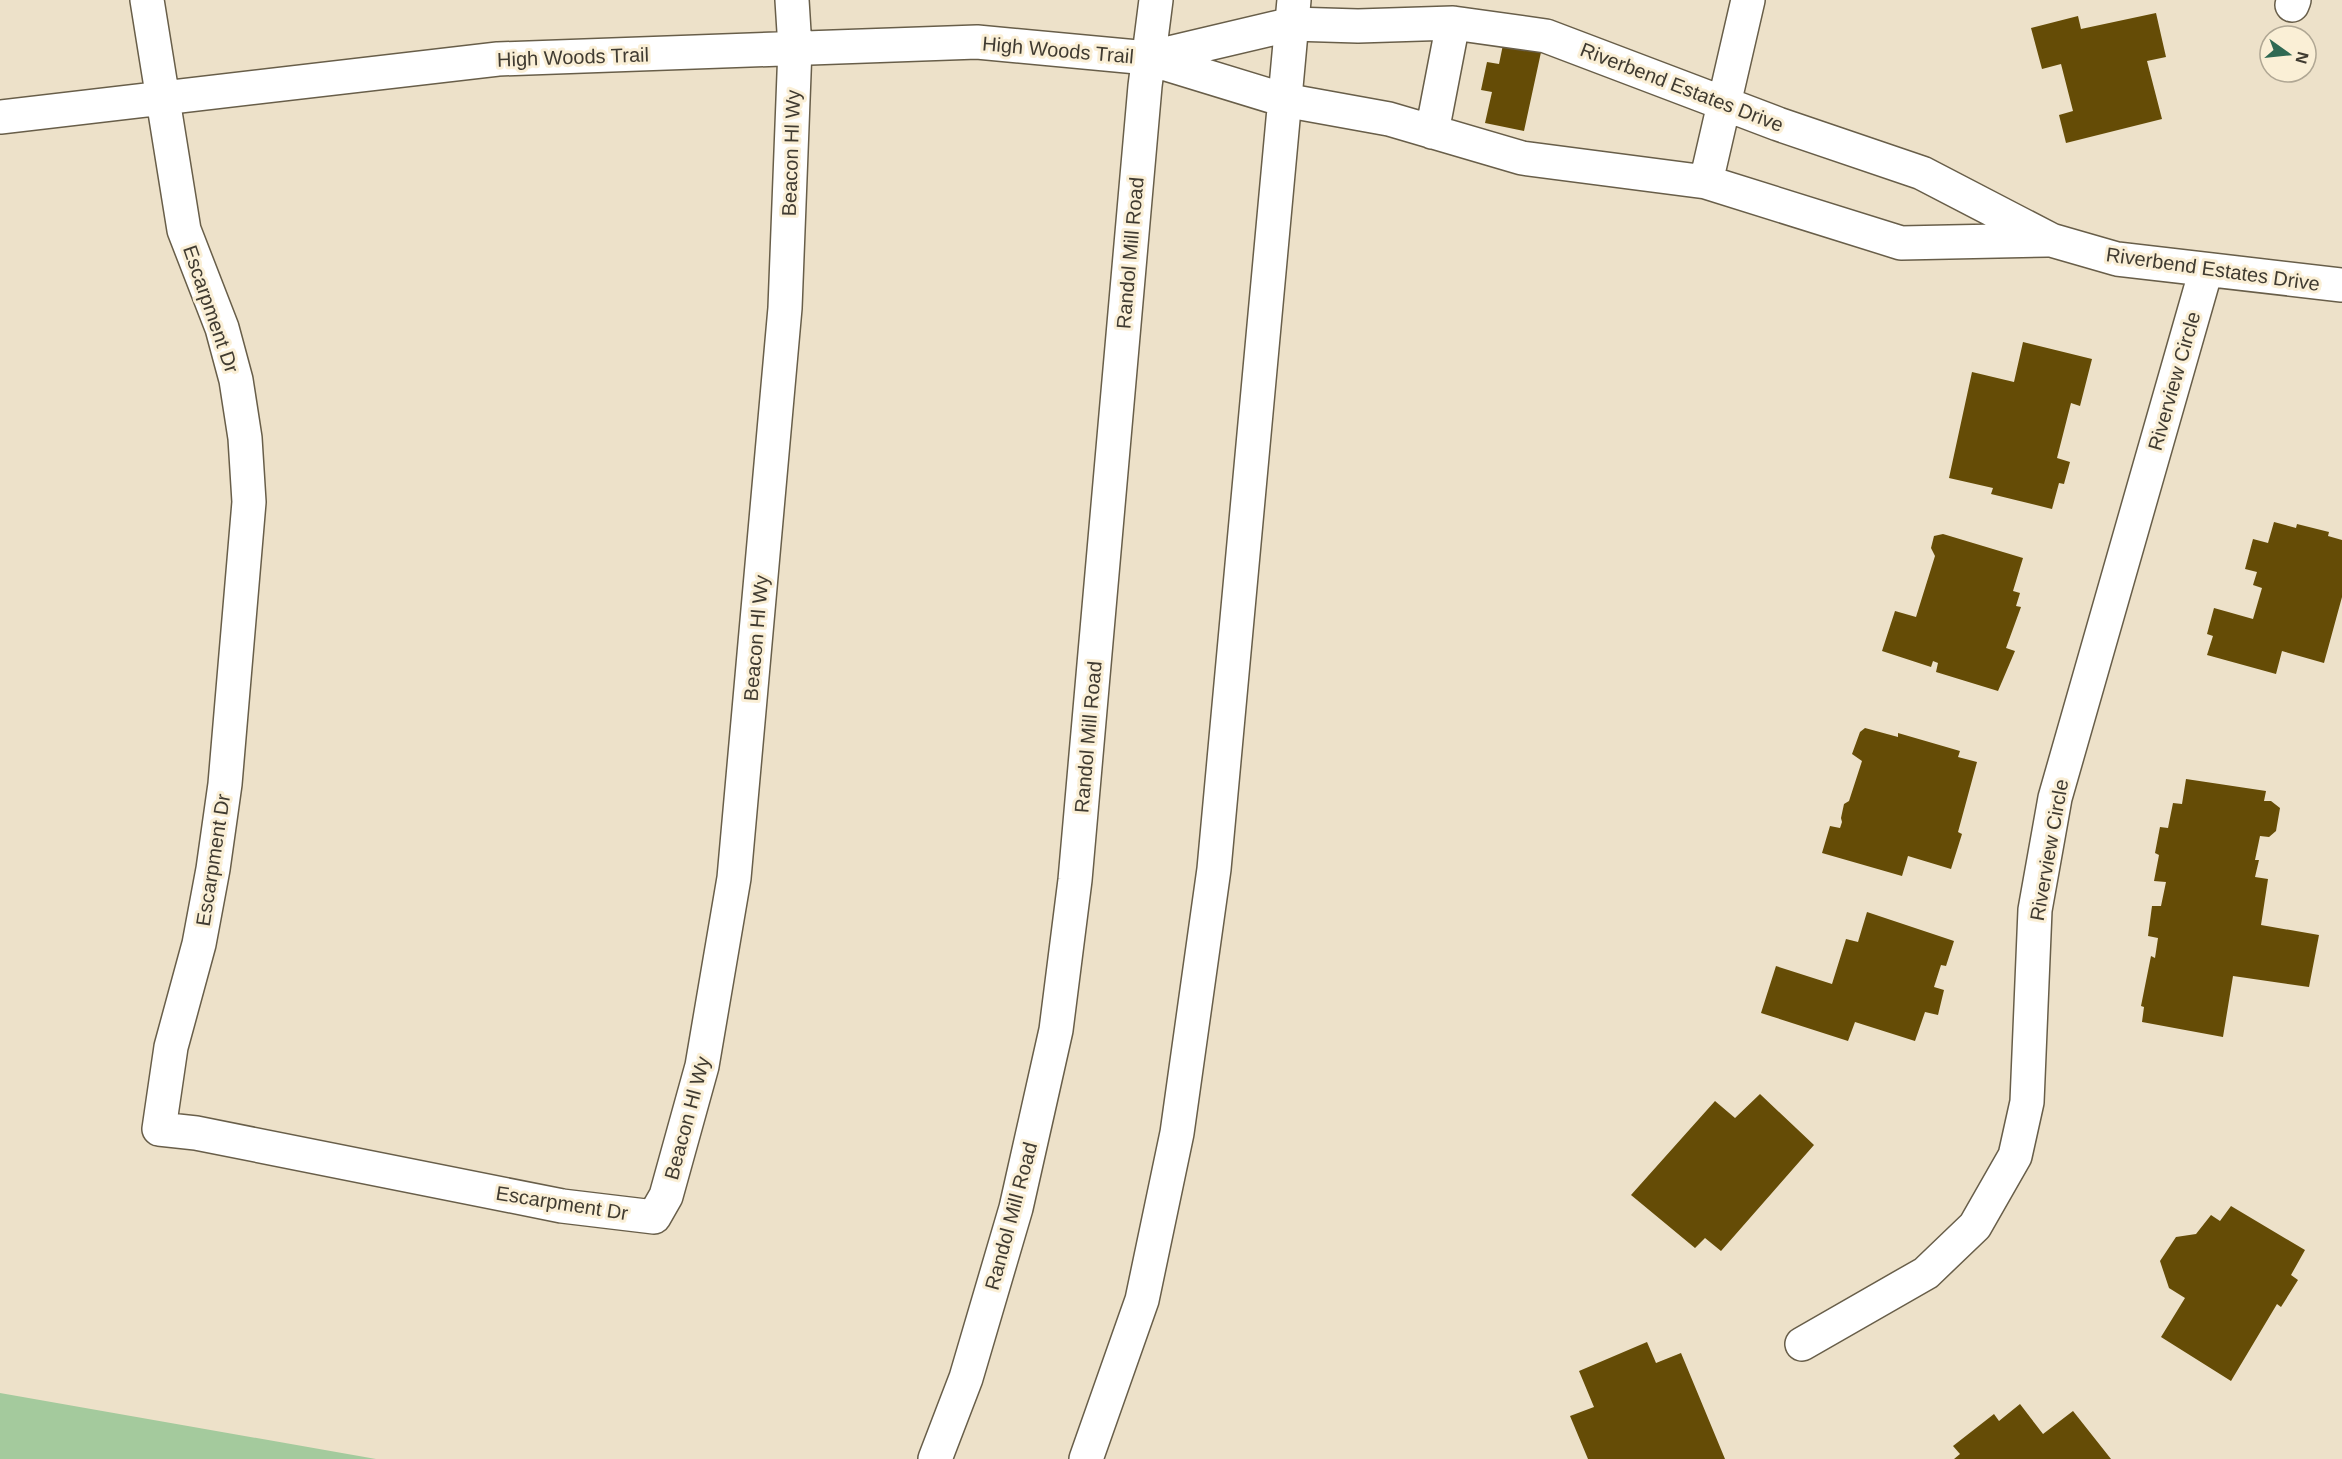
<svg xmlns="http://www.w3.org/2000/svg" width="2342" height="1459" font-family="Helvetica,sans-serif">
<rect width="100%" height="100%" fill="#ede1c9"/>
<path fill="#a4ca9d" d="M0 1393 376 1459H0Z"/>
<path fill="#654c06" d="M2156 13 2166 57 2147 61 2162 119 2066 143 2059 115 2073 111 2061 64 2042 69 2031 28 2078 16 2081 29Z
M1505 35 1543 43 1524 131 1485 123 1492 92 1481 90 1487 62 1499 64Z
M2023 342 2092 359 2080 406 2071 403 2057 458 2070 462 2064 484 2059 483 2052 509 1991 494 1993 488 1949 478 1972 372 2014 382Z
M2274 522 2296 528 2297 524 2329 532 2328 536 2342 540V597L2324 663 2282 651 2276 674 2207 655 2213 636 2207 634 2214 608 2253 619 2262 588 2253 585 2257 572 2245 569 2253 539 2268 543Z
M1943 534 2023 558 2013 591 2020 593 2016 606 2021 607 2006 648 2015 651 1998 691 1936 672 1938 663 1933 661 1931 667 1882 651 1895 611 1916 617 1935 556 1931 548 1934 536Z
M1865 728 1898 737V733L1960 751 1958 757 1977 762 1958 832 1962 834 1951 869 1908 856 1902 876 1822 853 1830 826 1840 828 1842 822 1841 818 1844 804 1849 801 1862 761 1852 754 1860 732Z
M2186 779 2266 791 2264 801H2271L2280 808 2276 831 2269 837 2260 836 2255 860H2259L2255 877 2268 879 2261 925 2319 935 2309 987 2233 976 2223 1037 2142 1022 2144 1007 2141 1006 2151 956 2155 958 2158 938 2148 936 2152 906H2161L2166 882 2154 881 2159 855 2155 853 2160 827 2168 828 2173 803 2182 804Z
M1867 912 1954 941 1946 966 1941 965 1934 987 1944 990 1938 1015 1925 1012 1915 1041 1855 1022 1848 1041 1761 1013 1776 966 1832 984 1846 939 1858 942Z
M1760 1094 1814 1145 1721 1251 1705 1238 1695 1248 1631 1195 1715 1101 1735 1118Z
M2231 1206 2305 1250 2291 1275 2298 1280 2281 1307 2277 1304 2231 1381 2161 1337 2185 1298 2169 1288 2160 1261 2176 1237 2196 1234 2211 1215 2220 1221Z
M1647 1342 1656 1363 1681 1353 1725 1459H1588L1570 1416 1594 1407 1579 1371Z
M2020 1404 2043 1434 2073 1411 2111 1459H1954L1960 1454 1953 1446 1994 1414 1999 1421Z"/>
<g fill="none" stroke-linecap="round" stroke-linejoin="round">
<defs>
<path id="minor" d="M147 0 184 230 222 328 236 380 245 438 249 502 225 784 213 869 199 944 171 1047 159 1129 196 1133 562 1206 654 1217 666 1196 702 1066 734 878 785 308 795 48 792 0
M2292 5 2294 0
M1292 24 1358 26 1453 23 1546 36 1778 124 1922 173 2051 240 2117 259 2342 285
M1284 100 1389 119 1522 158 1706 182 1901 243 2047 240
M0 117 498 59 977 42 1148 58
M1432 132 1453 23
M1706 182 1748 0
M1802 1344 1926 1273 1975 1226 2015 1156 2027 1102 2035 910 2055 798 2206 270"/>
<path id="major" d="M1148 58 1292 24
M1150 59 1284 100
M935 1459 966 1378 1016 1208 1056 1030 1075 880 1145 86 1156 0
M1086 1459 1142 1300 1177 1133 1214 869 1294 0"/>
</defs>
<use href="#minor" stroke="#685e49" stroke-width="36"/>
<use href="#major" stroke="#685e49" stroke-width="36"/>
<use href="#minor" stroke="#fff" stroke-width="33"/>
<use href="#major" stroke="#fff" stroke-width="33"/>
</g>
<g text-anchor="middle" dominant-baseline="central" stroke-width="6" stroke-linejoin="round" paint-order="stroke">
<g font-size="20" fill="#403b31" stroke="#faefd6">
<text transform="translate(1058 50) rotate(5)">High Woods Trail</text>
<text transform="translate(573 57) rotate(-2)">High Woods Trail</text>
<text transform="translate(1682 87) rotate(21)">Riverbend Estates Drive</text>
<text transform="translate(791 153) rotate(-88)">Beacon Hl Wy</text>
<text transform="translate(1130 253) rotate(-85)">Randol Mill Road</text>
<text transform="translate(2213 269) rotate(8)">Riverbend Estates Drive</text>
<text transform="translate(211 309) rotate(71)">Escarpment Dr</text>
<text transform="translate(2174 381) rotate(-74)">Riverview Circle</text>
<text transform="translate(756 638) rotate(-85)">Beacon Hl Wy</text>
<text transform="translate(1088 737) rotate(-85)">Randol Mill Road</text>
<text transform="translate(2049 850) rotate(-80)">Riverview Circle</text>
<text transform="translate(213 860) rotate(-81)">Escarpment Dr</text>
<text transform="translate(687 1118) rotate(-75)">Beacon Hl Wy</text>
<text transform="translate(562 1203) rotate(9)">Escarpment Dr</text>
<text transform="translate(1011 1216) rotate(-75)">Randol Mill Road</text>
</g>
</g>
<g transform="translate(2288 54) rotate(105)"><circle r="28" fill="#faefd6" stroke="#b0a794" stroke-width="1.5"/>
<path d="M0-4.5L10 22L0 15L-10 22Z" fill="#2f6953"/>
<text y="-9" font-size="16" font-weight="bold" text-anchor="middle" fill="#403b31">N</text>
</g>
</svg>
